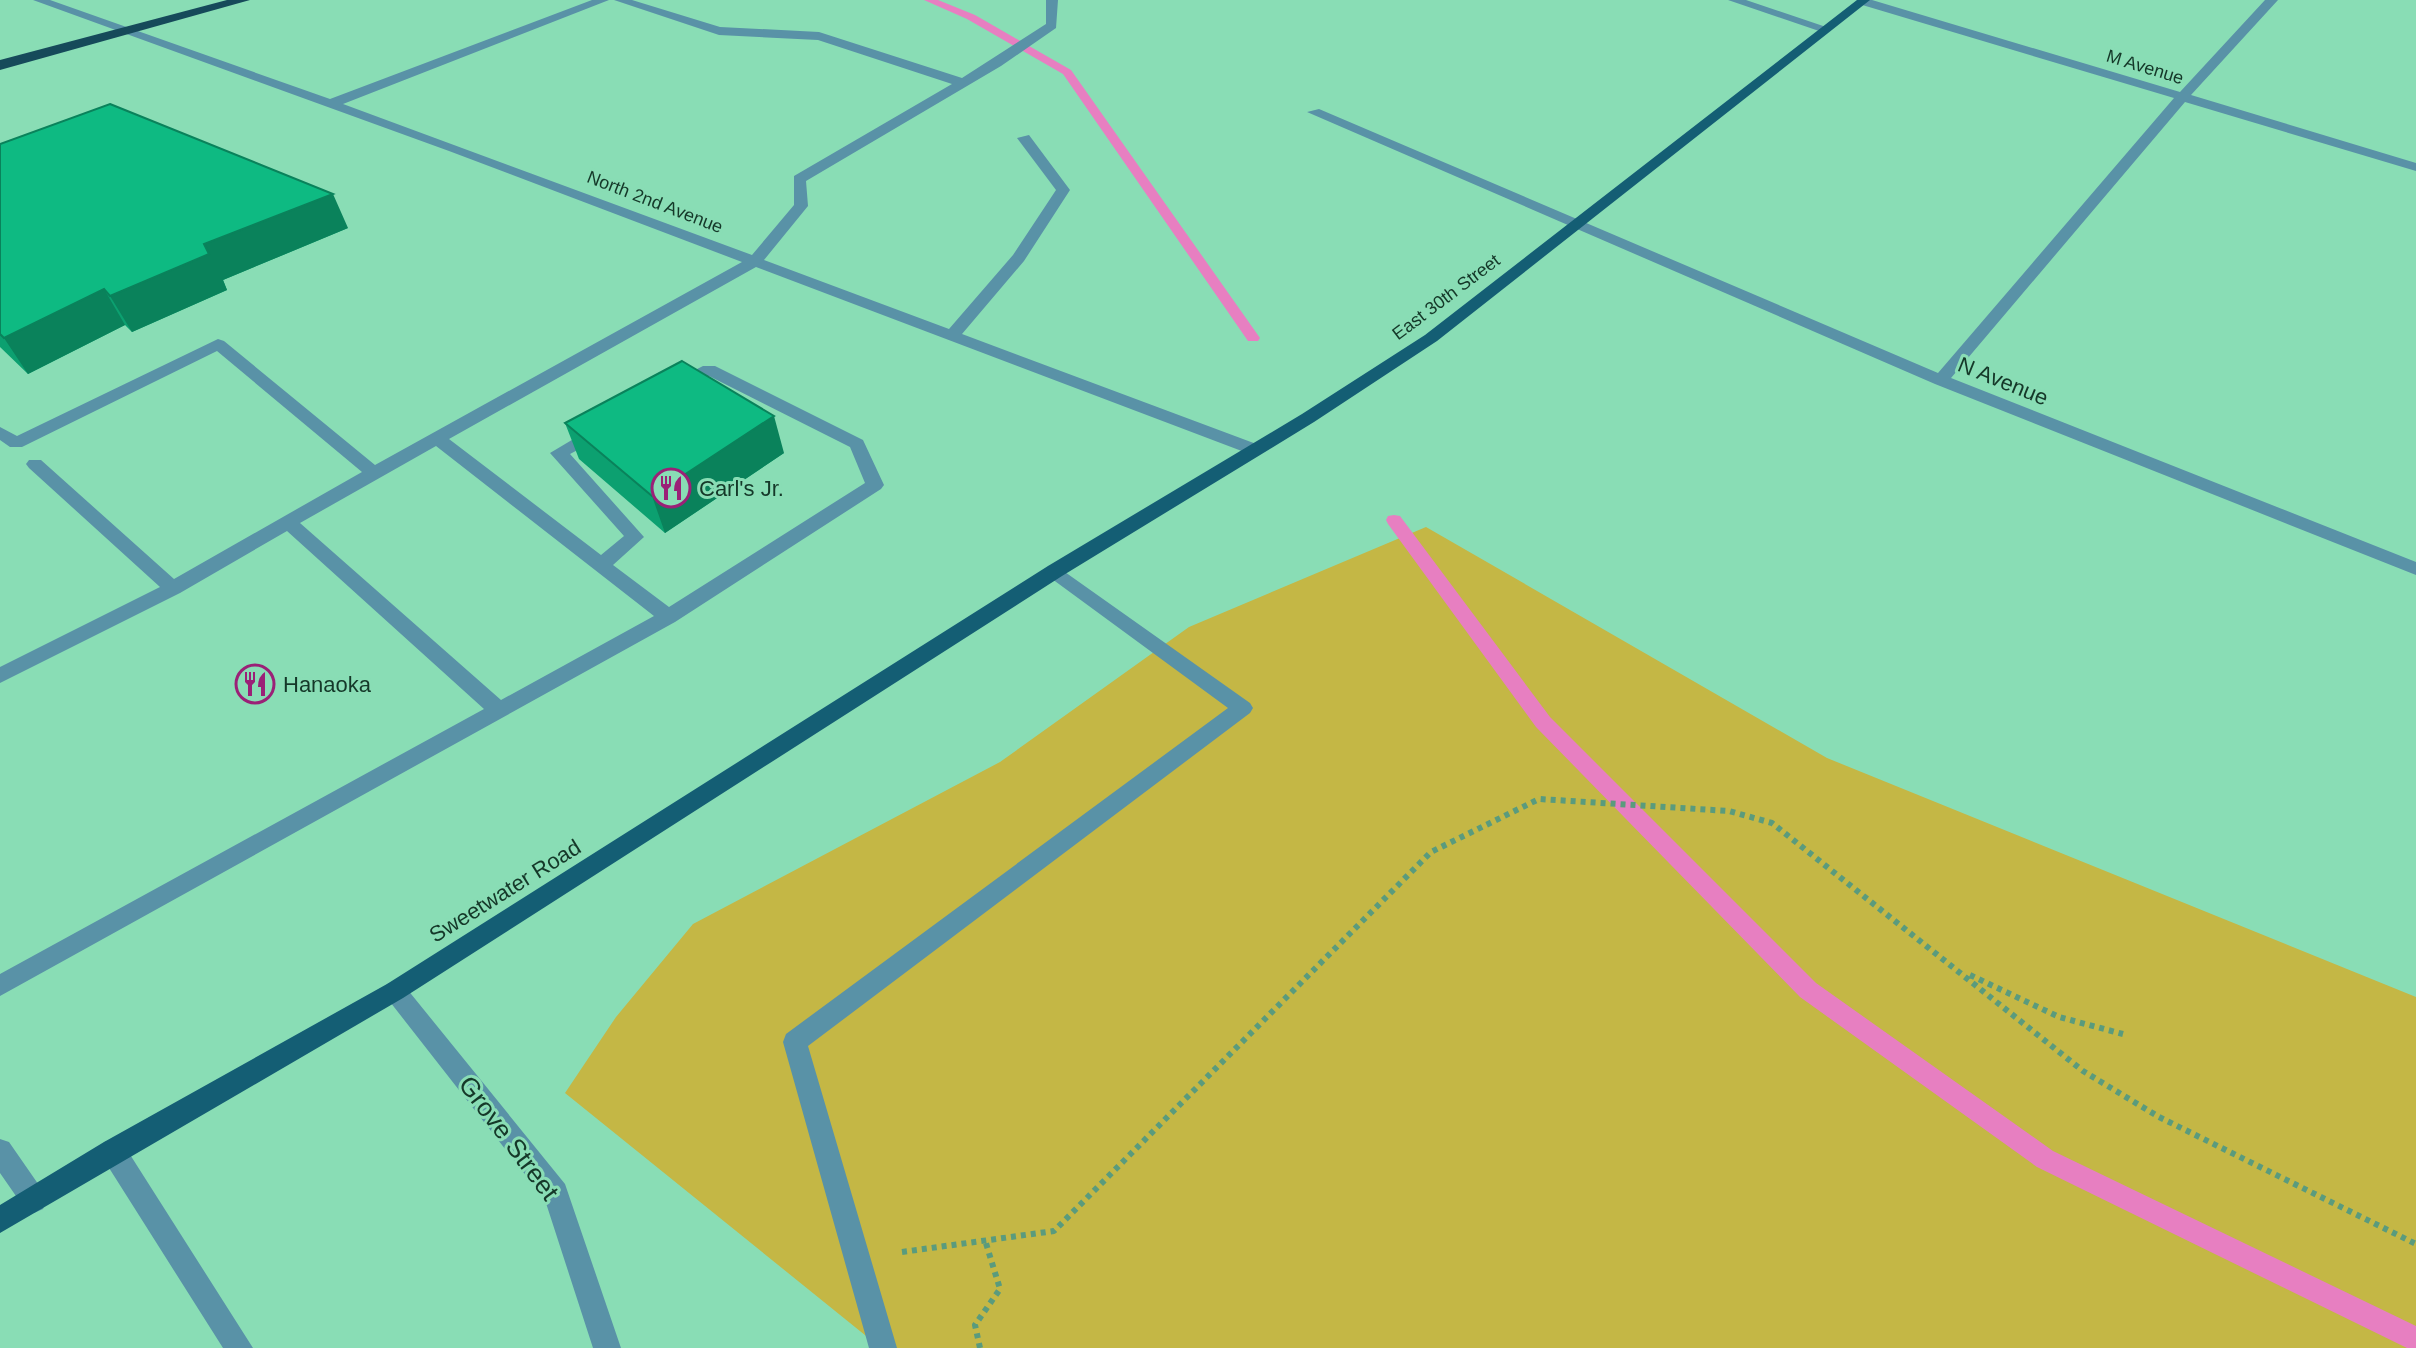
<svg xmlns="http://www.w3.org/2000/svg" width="2416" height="1348" font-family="Arial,sans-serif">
<rect width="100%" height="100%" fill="#89ddb5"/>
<path fill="#c4b745" d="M1426 527 1827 758 2416 997V1348H881L565 1093 616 1017 693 924 1000 762 1189 627Z"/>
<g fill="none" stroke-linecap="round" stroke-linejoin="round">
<path fill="#e77fc1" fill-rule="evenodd" d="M924 0H938L975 15 1071 70 1260 338 1258 341H1248L1063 74 967 19Z
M1394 515 1400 516 1550 717 1816 983 2053 1151 2416 1326V1348H2407L2037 1167 1800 997 1536 727 1388 524 1386 520 1388 516Z"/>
<path stroke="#5a9b7d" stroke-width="6" stroke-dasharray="5 5" stroke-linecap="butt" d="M1970 975 2059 1017 2123 1034
M902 1252 1054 1231 1431 852 1539 799 1729 811 1772 823 2083 1071 2159 1117 2416 1244
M980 1348 975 1325 1000 1289 985 1240"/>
<path fill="#5992a7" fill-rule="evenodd" d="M33 0H50L330 99 592 0H609L343 104 752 255 794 205V176L952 84 818 40 719 35 614 0H632L720 27 819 32 962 78 1046 24V0H1058L1056 28 1001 66 806 181 808 206 764 260 949 329 1013 255 1056 190 1017 138 1029 135 1070 190 1024 261 962 334 1259 445 1262 449 1253 454 1247 453 756 267 449 439 601 555 624 536 550 453 592 428H604L607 432 604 436 570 454 644 537 613 565 669 607 865 483 850 447 709 376 678 391 670 386 672 382 703 366H715L863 440 884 485 881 489 675 622 0 996V974L484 709 287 531 180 593 0 683V667L160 587 29 468 26 464 29 460H41L174 579 362 472 217 351 22 447H10L0 440V427L17 436 218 339 224 341 375 465 742 262 449 151ZM436 446 654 616 501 700 300 523Z
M1728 0H1746L1832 29 1822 32Z
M1858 0H1872L2180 92 2265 0H2278L2191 95 2416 163V171L2185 102 1951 378 2416 562V575L1935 384 1307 112 1319 109 1938 373 2174 98 1859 4Z
M1055 565 1250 703 1253 708 1250 713 808 1046 897 1348H869L783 1042 786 1034 1228 708 1048 576 1046 571 1048 566Z
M395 981 403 984 565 1184 621 1348H593L545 1200 387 998 383 991 387 984Z
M0 1139 9 1142 43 1191 47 1200 43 1209 34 1213 25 1209 0 1173Z
M113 1139 122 1142 253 1348H223L104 1160 100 1151 104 1142Z"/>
<path fill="#145e74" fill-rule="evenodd" d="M1857 0H1870L1437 341 1314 422 1062 576 403 998 0 1233V1205L104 1142 387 984 1048 566 1302 414 1425 335Z"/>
<path fill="#164a5a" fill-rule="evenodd" d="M227 0H250L0 70V60Z"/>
</g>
<path fill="#0ca070" d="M0 144 348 228 223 280 227 290 132 332 125 325 28 374 0 347Z
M565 423 784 453 665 533 579 459Z"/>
<path fill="#0a825b" d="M333 194 348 228 223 280 227 290 132 332 110 296 204 244Z
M104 289 125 325 28 374 4 338Z
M774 416 784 453 665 533 652 496Z"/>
<path fill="#0eba82" stroke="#0a825b" stroke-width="2" d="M110 104 333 194 204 244 209 254 110 296 104 289 4 338 0 334V144Z
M682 361 774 416 652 496 565 423Z"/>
<defs>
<symbol id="restaurant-ring" viewBox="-11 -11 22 22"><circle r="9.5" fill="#89ddb5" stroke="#9b2077" stroke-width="1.5"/><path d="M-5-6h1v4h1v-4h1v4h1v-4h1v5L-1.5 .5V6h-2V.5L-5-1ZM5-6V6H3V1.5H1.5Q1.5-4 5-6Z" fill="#9b2077"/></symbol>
</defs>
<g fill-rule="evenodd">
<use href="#restaurant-ring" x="649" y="466" width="44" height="44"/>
<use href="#restaurant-ring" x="233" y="662" width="44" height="44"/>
</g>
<g text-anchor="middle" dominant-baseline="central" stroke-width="6" stroke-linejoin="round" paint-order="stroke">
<g font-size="18" fill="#153829" stroke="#89ddb5">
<text transform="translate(2145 67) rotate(17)">M Avenue</text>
<text transform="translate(655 202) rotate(21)">North 2nd Avenue</text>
<text transform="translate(1446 297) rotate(-37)">East 30th Street</text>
</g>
<g font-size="22" fill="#153829" stroke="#89ddb5">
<text transform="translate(2003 381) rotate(22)">N Avenue</text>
<text transform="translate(505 891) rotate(-32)">Sweetwater Road</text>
</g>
<g font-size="22" fill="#153829" stroke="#89ddb5" text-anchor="start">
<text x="699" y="488">Carl's Jr.</text>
<text x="283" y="684">Hanaoka</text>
</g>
<g font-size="26" fill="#153829" stroke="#89ddb5">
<text transform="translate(509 1138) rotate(53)">Grove Street</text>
</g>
</g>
</svg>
